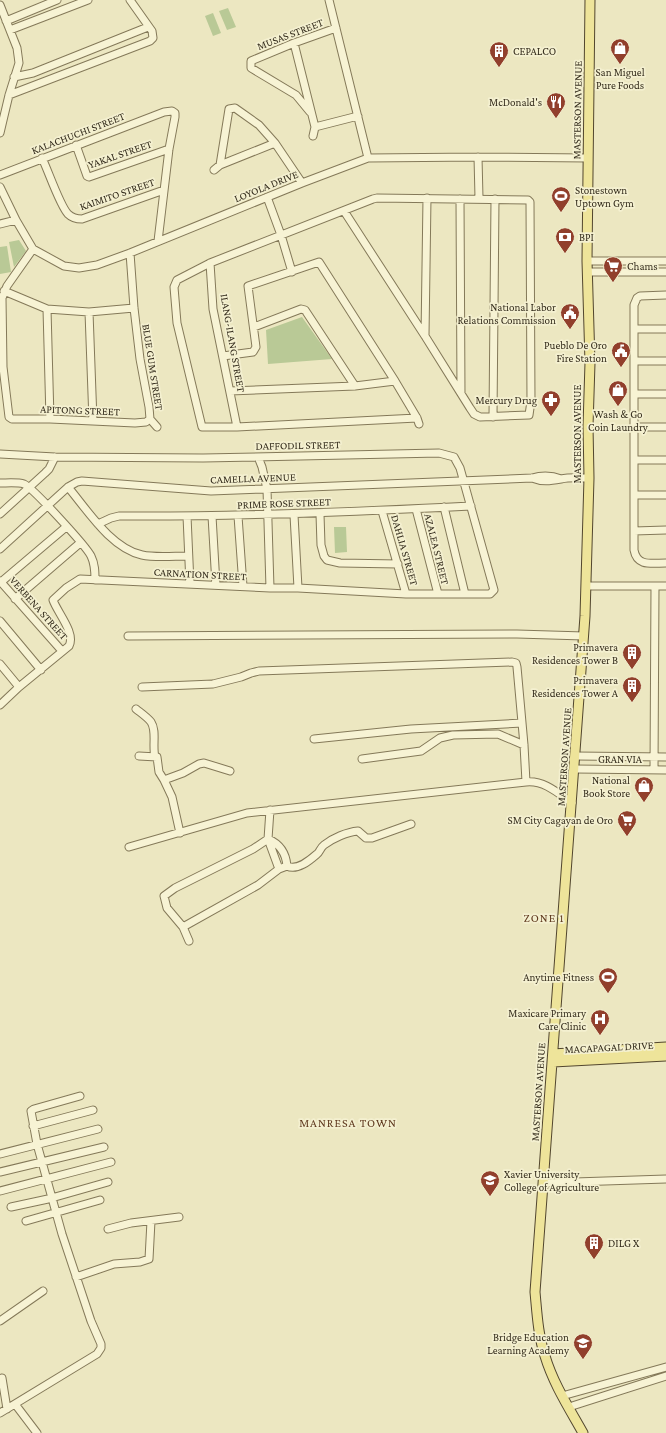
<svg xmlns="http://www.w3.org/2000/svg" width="666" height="1433" font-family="'Crimson Pro',serif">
<rect width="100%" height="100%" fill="#ece7c1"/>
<path fill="#b9c996" d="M228 8 236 27 227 30 219 11Z
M213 13 221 33 213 36 205 16Z
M19 240 26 251 14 267 9 242Z
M7 246 11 272 0 274V247Z
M302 317 332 359 268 364 266 330Z
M334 527H346L347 552 335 553Z"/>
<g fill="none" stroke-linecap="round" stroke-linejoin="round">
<defs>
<path id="minor" d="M329 0 368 158
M0 5 17 48 19 63 9 95 0 133
M6 21 57 0
M10 30 88 0
M294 43 315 127
M14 77 33 73 148 27
M9 95 150 41 153 38 152 31 130 0
M310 112 296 95 251 68V61L294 43 336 28
M313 136 315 127 358 116
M76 145 87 176 89 177 169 149
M478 157 479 198
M42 158C48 170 60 206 68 214 72 218 77 219 82 219L164 190
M220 165 229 109 235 108 259 125 275 143 302 183
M214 170 220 165 275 143
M0 175 164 112 172 111 175 113V117L169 149 158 241
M0 187 16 220 33 249 64 266 79 268 97 265 130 253 302 183 368 158 478 157 588 158
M267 197 281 235 292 272
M460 199 461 393
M344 211 425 336 470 408 474 414 480 417 529 415 531 401 530 202 528 200 377 198 373 199 210 263 177 280 174 287 177 323 202 427H237L417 418
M0 224 16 220
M33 249 7 286 2 298 3 367 9 417 12 419H50L135 423 146 422 150 419
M130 253 134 308 140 359 149 407 150 419 157 427
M587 261H666
M210 263 213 309 237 427
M588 272H666
M4 291 47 309 89 312 134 308
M666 295 640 296 637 298 634 305V550C637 567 652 563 666 563
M47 309 50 419
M89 312 93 421
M254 327 301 309 305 310 355 386
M634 329H666
M425 336 427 198
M223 356 253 352 256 347 248 286 319 262 395 381 417 418 419 424
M634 361H666
M230 391 355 386 395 381
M634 394H666
M493 417 495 199
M634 427H666
M0 454 55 457 203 458 439 453 454 457 460 468 494 590 490 594H406L298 588H270L80 579 66 588 53 600C57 612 76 633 69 646L19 687 0 705
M258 457 262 467 267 489 270 588
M634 460H666
M532 478C542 482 550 481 561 479 570 477 580 478 589 478
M0 483C7 483 18 482 24 484 33 488 86 546 91 556 95 564 95 572 95 580
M68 487C88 511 111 548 142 555 155 558 174 556 188 556
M634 495H666
M444 507 465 594
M416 509 438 594
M382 511 406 594
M0 514 45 473 49 469 55 457
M320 514 321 545 324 556 327 560 340 563 398 564
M294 515 298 588
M187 516 190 584
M212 516 216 585
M238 516 243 586
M98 524 111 518 119 516C237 517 353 512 471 506
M634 531 666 530
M0 549 68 487 77 482 82 481 211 491 532 478C542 475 551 475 561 479
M0 581 62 651
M1 582 66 527
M587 586H666
M15 599 80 543
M0 621 41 670
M128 636 517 634 584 636
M0 664 19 687
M142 687 213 684 241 677 251 673 259 671 512 662 516 663 517 667 524 745 526 782
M136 709C141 713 147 717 151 722 157 731 152 746 155 757
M314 739 411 729 522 723
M139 756 157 757 159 772 164 780 172 797 180 833
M576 756 666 757
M362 759 421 751 440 738 453 735 498 734 524 745
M575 769 666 770
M654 770 655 586
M164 780 183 773 199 764 204 763 230 771
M268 839 279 869
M129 847 247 813 526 782C544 780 558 793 572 803
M287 866C297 871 309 861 317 854 320 852 320 848 324 845 333 838 347 832 358 831L366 838H372L411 824
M183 927 258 885 279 869 287 866C286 854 280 844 268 839
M189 941 183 927 167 908 164 896 175 888 253 849 268 839 270 810
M33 1126 93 1110
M0 1154 98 1129
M0 1172 104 1147
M544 1183 666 1179
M0 1191 111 1162
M11 1207 48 1199 108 1182
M26 1221 100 1200
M108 1229 131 1223 179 1217
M76 1277 114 1264 140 1262 149 1259 151 1221
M0 1321 43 1291
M2 1378 7 1409
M562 1396 666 1367
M15 1404 37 1433
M569 1407 666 1376
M0 1413 97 1354 101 1348V1344L91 1321 62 1234 37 1144 31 1111 34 1109 80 1096"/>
<path id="major" d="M553 1054 666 1047
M553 1062 666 1056
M583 1433C569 1408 553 1383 545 1356 538 1335 537 1313 535 1292L585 616 589 478 588 426 590 363 587 261 590 0"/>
</defs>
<use href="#minor" stroke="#847959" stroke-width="9"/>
<use href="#major" stroke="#52462e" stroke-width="11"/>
<use href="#minor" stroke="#f7f3d4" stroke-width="7"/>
<use href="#major" stroke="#eee49a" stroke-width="9"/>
</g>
<defs>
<symbol id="shop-pin" viewBox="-11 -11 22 30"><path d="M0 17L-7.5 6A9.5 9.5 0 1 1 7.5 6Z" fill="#913f2c" stroke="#f4f0d0"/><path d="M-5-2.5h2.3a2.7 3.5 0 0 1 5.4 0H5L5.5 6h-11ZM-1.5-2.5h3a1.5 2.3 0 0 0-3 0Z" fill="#fff"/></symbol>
<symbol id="building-pin" viewBox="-11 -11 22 30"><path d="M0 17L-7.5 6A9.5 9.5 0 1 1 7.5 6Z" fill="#913f2c" stroke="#f4f0d0"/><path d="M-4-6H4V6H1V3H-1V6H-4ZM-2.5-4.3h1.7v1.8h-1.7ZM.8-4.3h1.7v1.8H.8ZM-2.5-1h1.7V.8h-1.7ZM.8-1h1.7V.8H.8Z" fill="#fff"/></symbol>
<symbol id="restaurant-pin" viewBox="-11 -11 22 30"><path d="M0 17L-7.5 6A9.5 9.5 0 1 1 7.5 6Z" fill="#913f2c" stroke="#f4f0d0"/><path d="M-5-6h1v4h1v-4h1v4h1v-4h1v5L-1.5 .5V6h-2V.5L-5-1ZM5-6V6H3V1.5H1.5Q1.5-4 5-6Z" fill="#fff"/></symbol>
<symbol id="stadium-pin" viewBox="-11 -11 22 30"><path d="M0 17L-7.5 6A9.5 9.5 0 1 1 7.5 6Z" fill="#913f2c" stroke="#f4f0d0"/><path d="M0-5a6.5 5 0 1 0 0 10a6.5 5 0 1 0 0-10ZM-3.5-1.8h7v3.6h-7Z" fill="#fff"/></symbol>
<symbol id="bank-pin" viewBox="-11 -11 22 30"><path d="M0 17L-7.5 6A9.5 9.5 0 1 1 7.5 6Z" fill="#913f2c" stroke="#f4f0d0"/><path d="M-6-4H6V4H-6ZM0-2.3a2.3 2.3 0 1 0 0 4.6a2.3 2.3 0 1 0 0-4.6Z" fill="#fff"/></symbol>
<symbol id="supermarket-pin" viewBox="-11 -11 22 30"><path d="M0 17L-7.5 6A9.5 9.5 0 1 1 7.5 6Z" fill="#913f2c" stroke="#f4f0d0"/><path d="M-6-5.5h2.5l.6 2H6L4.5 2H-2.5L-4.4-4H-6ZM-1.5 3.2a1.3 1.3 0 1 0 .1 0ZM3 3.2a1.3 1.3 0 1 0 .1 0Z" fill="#fff"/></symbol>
<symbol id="civic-pin" viewBox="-11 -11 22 30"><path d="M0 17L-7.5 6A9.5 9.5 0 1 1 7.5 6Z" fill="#913f2c" stroke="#f4f0d0"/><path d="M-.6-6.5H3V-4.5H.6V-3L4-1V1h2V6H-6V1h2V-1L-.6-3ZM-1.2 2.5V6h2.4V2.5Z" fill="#fff"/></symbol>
<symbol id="pharmacy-pin" viewBox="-11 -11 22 30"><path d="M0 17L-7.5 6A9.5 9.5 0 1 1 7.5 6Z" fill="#913f2c" stroke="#f4f0d0"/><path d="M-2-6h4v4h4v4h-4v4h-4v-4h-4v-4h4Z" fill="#fff"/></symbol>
<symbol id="hospital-pin" viewBox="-11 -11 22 30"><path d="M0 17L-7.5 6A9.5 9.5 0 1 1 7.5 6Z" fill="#913f2c" stroke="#f4f0d0"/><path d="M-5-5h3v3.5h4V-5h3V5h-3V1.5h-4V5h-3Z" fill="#fff"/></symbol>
<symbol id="university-pin" viewBox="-11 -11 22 30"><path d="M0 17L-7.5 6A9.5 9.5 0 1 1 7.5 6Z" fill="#913f2c" stroke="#f4f0d0"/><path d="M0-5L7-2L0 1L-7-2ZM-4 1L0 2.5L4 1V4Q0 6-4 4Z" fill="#fff"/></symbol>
<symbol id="school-pin" viewBox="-11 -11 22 30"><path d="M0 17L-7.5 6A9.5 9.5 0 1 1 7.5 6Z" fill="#913f2c" stroke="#f4f0d0"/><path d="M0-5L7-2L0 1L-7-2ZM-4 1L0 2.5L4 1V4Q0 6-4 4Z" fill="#fff"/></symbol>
</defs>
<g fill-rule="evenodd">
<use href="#shop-pin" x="609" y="37" width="22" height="30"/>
<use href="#building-pin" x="488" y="40" width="22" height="30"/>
<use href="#restaurant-pin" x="545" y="91" width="22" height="30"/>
<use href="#stadium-pin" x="550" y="185" width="22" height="30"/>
<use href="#bank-pin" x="554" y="226" width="22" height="30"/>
<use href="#supermarket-pin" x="602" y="255" width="22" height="30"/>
<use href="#civic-pin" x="559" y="302" width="22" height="30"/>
<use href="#civic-pin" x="610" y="340" width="22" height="30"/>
<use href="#shop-pin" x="607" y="379" width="22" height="30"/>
<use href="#pharmacy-pin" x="540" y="389" width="22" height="30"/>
<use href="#building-pin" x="621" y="642" width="22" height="30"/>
<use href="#building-pin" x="621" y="675" width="22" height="30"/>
<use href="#shop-pin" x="633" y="775" width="22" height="30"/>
<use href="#supermarket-pin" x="616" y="809" width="22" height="30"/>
<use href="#stadium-pin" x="597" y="966" width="22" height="30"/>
<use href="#hospital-pin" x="589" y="1008" width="22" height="30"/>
<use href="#university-pin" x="479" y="1169" width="22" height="30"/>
<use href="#building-pin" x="583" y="1232" width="22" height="30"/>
<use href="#school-pin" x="572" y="1332" width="22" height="30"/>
</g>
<g text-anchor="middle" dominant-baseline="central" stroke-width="3.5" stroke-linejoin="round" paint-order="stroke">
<g font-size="11" fill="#352d1d" stroke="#f4f0d0">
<text transform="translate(290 34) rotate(-21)">MUSAS STREET</text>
<text transform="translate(577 110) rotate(-89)">MASTERSON AVENUE</text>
<text transform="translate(78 133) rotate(-21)">KALACHUCHI STREET</text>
<text transform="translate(120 154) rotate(-19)">YAKAL STREET</text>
<text transform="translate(266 186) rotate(-22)">LOYOLA DRIVE</text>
<text transform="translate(117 194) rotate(-19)">KAIMITO STREET</text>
<text transform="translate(233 343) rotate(80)">ILANG-ILANG STREET</text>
<text transform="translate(153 367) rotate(81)">BLUE GUM STREET</text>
<text transform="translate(80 410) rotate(2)">APITONG STREET</text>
<text transform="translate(577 434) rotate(-90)">MASTERSON AVENUE</text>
<text transform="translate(298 445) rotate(-1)">DAFFODIL STREET</text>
<text transform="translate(253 478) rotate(-2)">CAMELLA AVENUE</text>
<text transform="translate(284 503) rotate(-2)">PRIME ROSE STREET</text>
<text transform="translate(437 549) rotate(76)">AZALEA STREET</text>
<text transform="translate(405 550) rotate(74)">DAHLIA STREET</text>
<text transform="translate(200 574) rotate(3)">CARNATION STREET</text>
<text transform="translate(39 608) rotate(48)">VERBENA STREET</text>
<text transform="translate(564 757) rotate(-86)">MASTERSON AVENUE</text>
<text x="620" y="759">GRAN VIA</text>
<text transform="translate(609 1047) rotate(-3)">MACAPAGAL DRIVE</text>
<text transform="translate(538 1092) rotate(-86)">MASTERSON AVENUE</text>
</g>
<g font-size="11" fill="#352d1d" stroke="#f4f0d0" text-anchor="end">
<text x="513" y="51" text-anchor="start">CEPALCO</text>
<text x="620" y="72" text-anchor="middle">San Miguel<tspan x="620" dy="13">Pure Foods</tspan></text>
<text x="542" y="102">McDonald's</text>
<text x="575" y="190" text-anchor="start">Stonestown<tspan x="575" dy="13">Uptown Gym</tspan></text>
<text x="579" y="237" text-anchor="start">BPI</text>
<text x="627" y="266" text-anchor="start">Chams</text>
<text x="556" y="307">National Labor<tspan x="556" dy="13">Relations Commission</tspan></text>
<text x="607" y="345">Pueblo De Oro<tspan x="607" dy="13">Fire Station</tspan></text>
<text x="537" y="400">Mercury Drug</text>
<text x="618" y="414" text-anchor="middle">Wash &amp; Go<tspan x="618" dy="13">Coin Laundry</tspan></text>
<text x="618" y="647">Primavera<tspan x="618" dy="13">Residences Tower B</tspan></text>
<text x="618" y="680">Primavera<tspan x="618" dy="13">Residences Tower A</tspan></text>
<text x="630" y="780">National<tspan x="630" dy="13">Book Store</tspan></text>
<text x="613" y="820">SM City Cagayan de Oro</text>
<text x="594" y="977">Anytime Fitness</text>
<text x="586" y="1013">Maxicare Primary<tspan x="586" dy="13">Care Clinic</tspan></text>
<text x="504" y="1174" text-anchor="start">Xavier University<tspan x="504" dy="13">College of Agriculture</tspan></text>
<text x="608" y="1243" text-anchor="start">DILG X</text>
<text x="569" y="1337">Bridge Education<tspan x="569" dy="13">Learning Academy</tspan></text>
</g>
<g font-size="12" letter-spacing="1" fill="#5f391e" stroke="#f4f0d0">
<text x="544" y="918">ZONE 1</text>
<text x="348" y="1123">MANRESA TOWN</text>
</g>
</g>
</svg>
